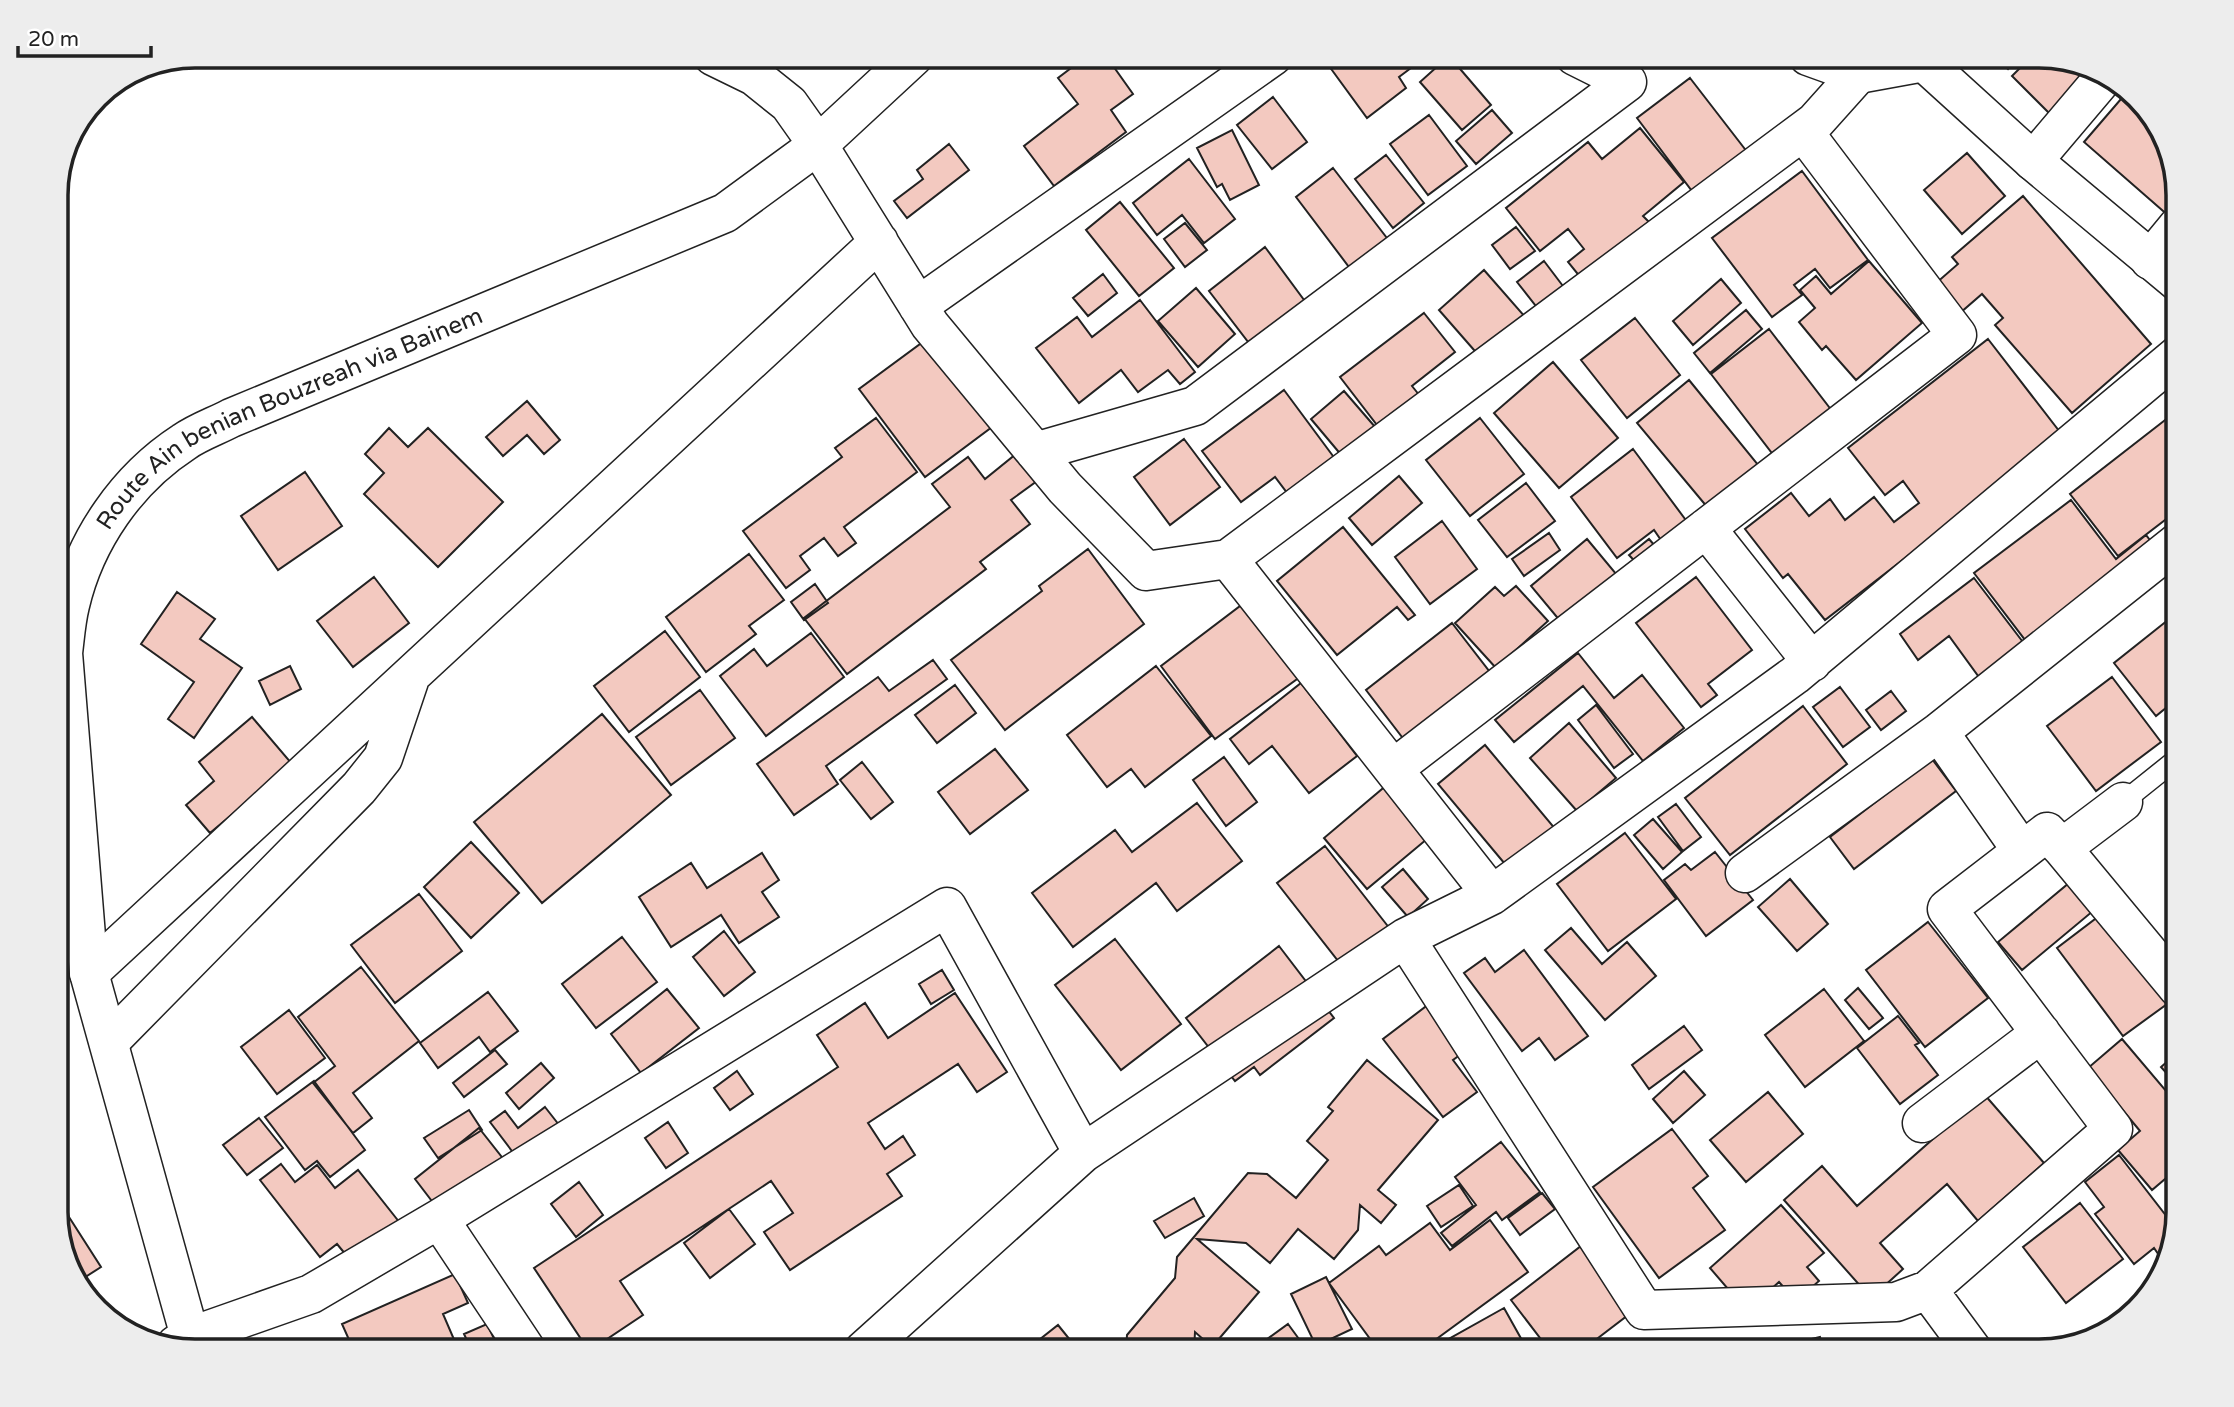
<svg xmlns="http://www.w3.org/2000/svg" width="2234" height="1407" font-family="'Varela Round',sans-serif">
<rect width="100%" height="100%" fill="#fff"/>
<path fill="#f3c9c0" stroke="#222" stroke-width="2" d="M1087 56H1106L1133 94 1111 110 1126 132 1054 186 1024 146 1078 104 1058 78Z
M1218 56H1248L1229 70Z
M1342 56H1427L1399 77 1406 88 1367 118 1329 66Z
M1449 56 1491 105 1462 130 1420 82Z
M1994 56H2020L2008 69Z
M2032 56H2039L2101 75 2056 120 2012 76Z
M1690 78 1758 166 1704 207 1637 118Z
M2127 92 2160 126 2178 195V224L2084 142Z
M1273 97 1307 142 1272 169 1237 125Z
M1492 110 1512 133 1476 164 1456 141Z
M1429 115 1467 166 1428 195 1390 144Z
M1640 128 1684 182 1643 216 1649 222 1581 278 1568 262 1584 249 1568 229 1540 251 1506 208 1588 142 1602 159Z
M1232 130 1259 185 1230 200 1222 184 1217 187 1197 148Z
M949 144 969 170 907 218 894 201 923 179 917 170Z
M1967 153 2005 196 1962 234 1924 190Z
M1386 155 1424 203 1393 228 1355 179Z
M1189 159 1235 219 1204 243 1182 215 1157 235 1133 203Z
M1333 168 1390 242 1352 271 1296 197Z
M1802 171 1868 260 1830 288 1815 269 1794 285 1802 295 1772 317 1712 238Z
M2023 196 2151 344 2072 413 1995 325 2003 318 1982 294 1960 313 1935 284 1958 264 1952 257Z
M1120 202 1174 268 1139 296 1086 230Z
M1185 223 1207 250 1185 267 1164 239Z
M1516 227 1535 251 1510 269 1492 245Z
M1265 247 1307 304 1252 347 1209 291Z
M1544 261 1569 294 1543 315 1517 282Z
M1869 261 1922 323 1856 380 1826 346 1822 350 1799 322 1815 308 1800 290 1816 276 1831 294Z
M1484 270 1540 334 1495 374 1439 310Z
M1103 274 1117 293 1088 316 1073 298Z
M1721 279 1741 303 1693 345 1673 321Z
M1196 288 1235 334 1198 367 1158 321Z
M1140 300 1195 372 1180 384 1168 370 1138 392 1121 370 1079 403 1036 348 1077 317 1092 337Z
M1746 310 1762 329 1710 373 1694 353Z
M1424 313 1455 352 1412 386 1428 406 1387 438 1340 377Z
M1635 318 1680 375 1627 418 1581 360Z
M1769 329 1839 420 1781 465 1711 374Z
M931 336 996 424 925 477 859 389Z
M1988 339 2063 436 1825 620 1788 574 1783 578 1745 529 1791 493 1809 516 1830 499 1845 520 1874 497 1894 522 1919 503 1903 481 1885 495 1848 448Z
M1553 362 1618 438 1559 488 1494 413Z
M1689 380 1759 466 1708 508 1637 423Z
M1284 390 1350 479 1303 514 1275 477 1241 502 1202 451Z
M1344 391 1382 435 1348 463 1311 419Z
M527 401 560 440 544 454 527 435 503 456 486 437Z
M2178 410V510L2118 556 2070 494Z
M876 418 917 472 844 527 856 543 838 556 824 538 800 556 810 570 786 588 743 531 842 457 835 448Z
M1480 418 1524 474 1470 516 1426 460Z
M389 428 408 447 428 428 503 502 438 567 364 494 384 473 365 454Z
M1184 439 1220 487 1170 525 1134 477Z
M1633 449 1688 523 1663 543 1654 530 1617 558 1571 497Z
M1016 454 1037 481 1011 500 1030 524 980 562 986 569 847 674 804 618 950 507 932 484 968 457 985 479Z
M305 472 342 526 278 570 241 516Z
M1399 476 1422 503 1372 545 1349 518Z
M1526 483 1555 521 1507 557 1478 520Z
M2071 500 2116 559 2146 535 2165 560 2038 657 1974 573Z
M1442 521 1477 569 1430 604 1395 557Z
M1343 527 1415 615 1408 620 1397 607 1337 655 1277 581Z
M1549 533 1560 550 1524 576 1512 559Z
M1587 539 1627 587 1571 634 1531 586Z
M1649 539 1661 553 1642 569 1629 555Z
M1088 549 1144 624 1005 730 951 660 1042 591 1039 586Z
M749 554 784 600 749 626 756 634 706 672 666 617Z
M374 577 409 623 353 667 317 621Z
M1696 577 1752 650 1708 684 1717 695 1701 707 1636 623Z
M1974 578 2029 650 1984 684 1949 636 1918 660 1900 634Z
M815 584 828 603 804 620 791 602Z
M1516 586 1548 621 1496 668 1455 623 1495 587 1504 596Z
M177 592 215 619 200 639 242 668 194 738 168 719 194 682 141 644Z
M1248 600 1304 674 1215 739 1161 666Z
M2178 612V698L2156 716 2114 663Z
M1452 623 1496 680 1415 754 1366 690Z
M665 631 700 677 629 732 594 686Z
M811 633 844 677 766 736 720 676 754 649 767 666Z
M1578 653 1614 698 1642 675 1684 728 1643 761 1583 686 1514 742 1495 720Z
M933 660 947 679 826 766 838 784 794 815 757 764 878 677 889 691Z
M290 666 301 689 270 705 259 681Z
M1156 666 1211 736 1145 787 1131 769 1107 787 1067 735Z
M2112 677 2161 742 2096 791 2047 726Z
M1301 683 1357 756 1309 793 1272 746 1249 764 1230 739Z
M955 685 976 713 937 743 915 715Z
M1840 687 1870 727 1843 747 1813 707Z
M700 690 735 738 671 785 636 737Z
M1891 691 1906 711 1881 730 1866 710Z
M1596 705 1633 754 1614 768 1578 720Z
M1803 706 1847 764 1730 855 1685 798Z
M602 714 671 795 542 903 474 822Z
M252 717 292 764 210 833 186 805 214 781 199 762Z
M1569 723 1616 778 1577 811 1530 758Z
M1485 745 1557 831 1510 870 1438 784Z
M995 749 1028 790 970 834 938 792Z
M1224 757 1257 802 1226 826 1193 780Z
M1932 759 1956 791 1854 869 1830 837Z
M862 762 893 802 871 819 840 780Z
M1401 773 1445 824 1367 889 1324 838Z
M1197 803 1242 861 1177 911 1156 883 1073 947 1032 893 1115 830 1132 852Z
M1676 804 1701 837 1683 851 1658 817Z
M1653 819 1682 852 1663 869 1634 835Z
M1625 833 1676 899 1608 951 1557 884Z
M471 842 519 893 471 938 424 887Z
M1325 846 1394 934 1346 971 1277 883Z
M1715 852 1753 900 1706 936 1664 880 1685 864 1691 870Z
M762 853 779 880 762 892 779 917 739 943 721 915 671 947 639 897 691 863 707 888Z
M1403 869 1428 899 1408 917 1382 887Z
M1790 879 1828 924 1797 951 1758 907Z
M2069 883 2093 911 2022 970 1998 942Z
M419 894 462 951 395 1003 351 945Z
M2107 910 2174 999 2123 1036 2057 948Z
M1928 922 1988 998 1925 1047 1866 970Z
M1571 928 1602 964 1627 942 1656 976 1605 1020 1545 950Z
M724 931 755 972 724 996 693 957Z
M622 937 657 982 596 1028 562 984Z
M1115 939 1181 1024 1121 1070 1055 985Z
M1279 946 1334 1018 1260 1075 1254 1067 1235 1081 1186 1018Z
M1524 950 1588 1036 1555 1060 1539 1038 1522 1051 1464 973 1485 958 1495 972Z
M361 967 419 1041 353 1093 372 1118 353 1133 313 1083 335 1066 298 1017Z
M942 970 954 990 931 1004 919 984Z
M1858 988 1883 1018 1869 1029 1845 1000Z
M667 989 699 1028 641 1073 611 1034Z
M1824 989 1864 1041 1805 1087 1765 1035Z
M488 992 518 1031 490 1052 479 1037 438 1068 420 1043Z
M955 993 1007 1072 977 1092 958 1064 868 1123 885 1149 903 1136 915 1155 887 1174 902 1196 790 1270 764 1232 793 1213 771 1181 620 1281 643 1315 589 1351 534 1268 838 1067 817 1035 865 1003 888 1038Z
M1429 1004 1464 1052 1453 1060 1477 1092 1443 1117 1383 1039Z
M289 1010 325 1058 277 1094 241 1047Z
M1898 1016 1919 1043 1915 1045 1938 1075 1900 1104 1857 1048Z
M1684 1026 1702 1050 1649 1089 1632 1065Z
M2122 1039 2178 1105V1111L2167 1120 2178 1133V1168L2152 1190 2118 1150 2140 1131 2088 1068Z
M495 1050 507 1064 464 1097 453 1083Z
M2178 1052V1086L2161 1067Z
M1367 1060 1438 1120 1378 1190 1396 1205 1381 1223 1360 1205 1358 1230 1334 1259 1298 1229 1270 1263 1246 1243 1197 1239 1259 1292 1212 1347 1195 1332 1194 1351H1126L1127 1335 1175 1278 1177 1257 1248 1173 1267 1174 1296 1198 1328 1160 1307 1141 1333 1111 1328 1107Z
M541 1063 554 1078 519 1109 506 1093Z
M737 1071 753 1094 730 1110 714 1088Z
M1684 1071 1705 1095 1673 1123 1653 1099Z
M314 1081 365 1150 330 1177 317 1161 305 1170 265 1117Z
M1768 1092 1803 1134 1746 1182 1710 1140Z
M1984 1094 2044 1163 1978 1221 1947 1184 1880 1243 1903 1269 1871 1298 1784 1200 1822 1166 1857 1206Z
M545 1107 563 1130 521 1163 490 1122 505 1111 518 1128Z
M469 1110 482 1130 438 1158 424 1138Z
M259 1118 283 1148 247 1175 223 1145Z
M668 1122 688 1153 666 1168 645 1138Z
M479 1128 516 1175 451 1226 415 1179Z
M1672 1129 1708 1176 1693 1188 1725 1230 1659 1278 1593 1187Z
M1501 1142 1540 1192 1502 1220 1496 1212 1452 1246 1441 1233 1476 1205 1455 1177Z
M2119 1155 2174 1226 2163 1261 2154 1248 2134 1264 2095 1214 2104 1207 2085 1182Z
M281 1164 295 1182 317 1165 335 1188 358 1170 400 1223 351 1261 337 1244 320 1257 260 1180Z
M579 1182 603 1215 576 1237 551 1204Z
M1459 1185 1473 1206 1441 1227 1427 1206Z
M1542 1193 1555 1209 1520 1235 1508 1218Z
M1194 1198 1204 1216 1165 1238 1154 1221Z
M2080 1203 2123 1259 2066 1303 2023 1247Z
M1781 1205 1824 1253 1807 1267 1819 1281 1796 1301 1779 1282 1747 1311 1710 1268Z
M729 1209 755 1244 710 1278 684 1243Z
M69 1217 101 1267 76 1283 58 1225Z
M1490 1220 1528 1272 1420 1351H1379L1329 1283 1379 1246 1386 1255 1430 1223 1450 1250Z
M1581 1246 1632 1312 1581 1351H1550L1511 1300Z
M455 1274 468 1303 443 1314 459 1351H354L342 1324Z
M1326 1277 1352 1329 1316 1346 1291 1294Z
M1504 1308 1528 1351H1453L1447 1340Z
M487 1324 498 1347 490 1351H472L464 1334Z
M1288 1324 1307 1350 1269 1351 1263 1342Z
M1058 1325 1079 1351H1025Z
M1820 1337 1824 1351H1779L1778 1347Z"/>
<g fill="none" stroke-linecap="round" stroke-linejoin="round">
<defs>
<path id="lane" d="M2123 802 2178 758"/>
<path id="street" d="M818 145 930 325 1065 488 1146 571 1228 559 1492 895
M2033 161 2105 76
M2150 260 2178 226
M918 306 1273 56
M1035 452 1195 406 1627 82 1575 56
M1706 528 1812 662
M1228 559 1815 122 1858 74
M1939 732 2022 851
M1393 769 1957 335 1803 131
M2062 848 2178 988
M1745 873 1939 732 2178 542
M1405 938 1644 1310 1896 1302 1928 1290 1973 1351
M89 973 879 242
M109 1042 359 788 383 758 409 681
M1922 1123 2041 1033
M439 1219 527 1351
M1928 1290 2113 1129 1947 909 2047 832 2062 848 2123 802
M176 1345 189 1337 311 1294 439 1219 947 907 1083 1153
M863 1351 1083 1153 1405 938 1492 895 1795 675 2178 355"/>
<g id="secondary">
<path d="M713 56 754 76 789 104 818 145"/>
<path d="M1808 56 1858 74 1924 62 2033 161 2178 282"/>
<path id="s1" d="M194 1351 89 973 63 653C65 637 66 621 70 605 85 540 127 479 184 442 198 432 216 426 231 418L725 213 818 145 914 56"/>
</g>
</defs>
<use href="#lane" stroke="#222" stroke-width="22"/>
<use href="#street" stroke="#222" stroke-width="41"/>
<use href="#secondary" stroke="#222" stroke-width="41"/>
<use href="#lane" stroke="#fff" stroke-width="19"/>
<use href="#street" stroke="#fff" stroke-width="38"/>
<use href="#secondary" stroke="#fff" stroke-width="38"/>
</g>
<g text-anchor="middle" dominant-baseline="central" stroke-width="5" stroke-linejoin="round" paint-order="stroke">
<g font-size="24" fill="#222" stroke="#fff">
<text stroke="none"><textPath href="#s1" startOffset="1068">Route Ain benian Bouzreah via Bainem</textPath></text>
</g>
</g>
<path d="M0 0H2234V1407H0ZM195 68H2039A127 127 0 0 1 2166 195V1212A127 127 0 0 1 2039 1339H195A127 127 0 0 1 68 1212V195A127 127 0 0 1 195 68Z" fill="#ededed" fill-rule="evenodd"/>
<path fill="none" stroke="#222" stroke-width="3.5" d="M195 68H2039A127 127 0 0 1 2166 195V1212A127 127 0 0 1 2039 1339H195A127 127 0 0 1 68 1212V195A127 127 0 0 1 195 68Z"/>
<path d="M18 46v10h133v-10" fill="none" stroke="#222222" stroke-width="3.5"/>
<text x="28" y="46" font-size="21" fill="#222222" stroke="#ffffff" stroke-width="5" paint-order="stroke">20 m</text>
</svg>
